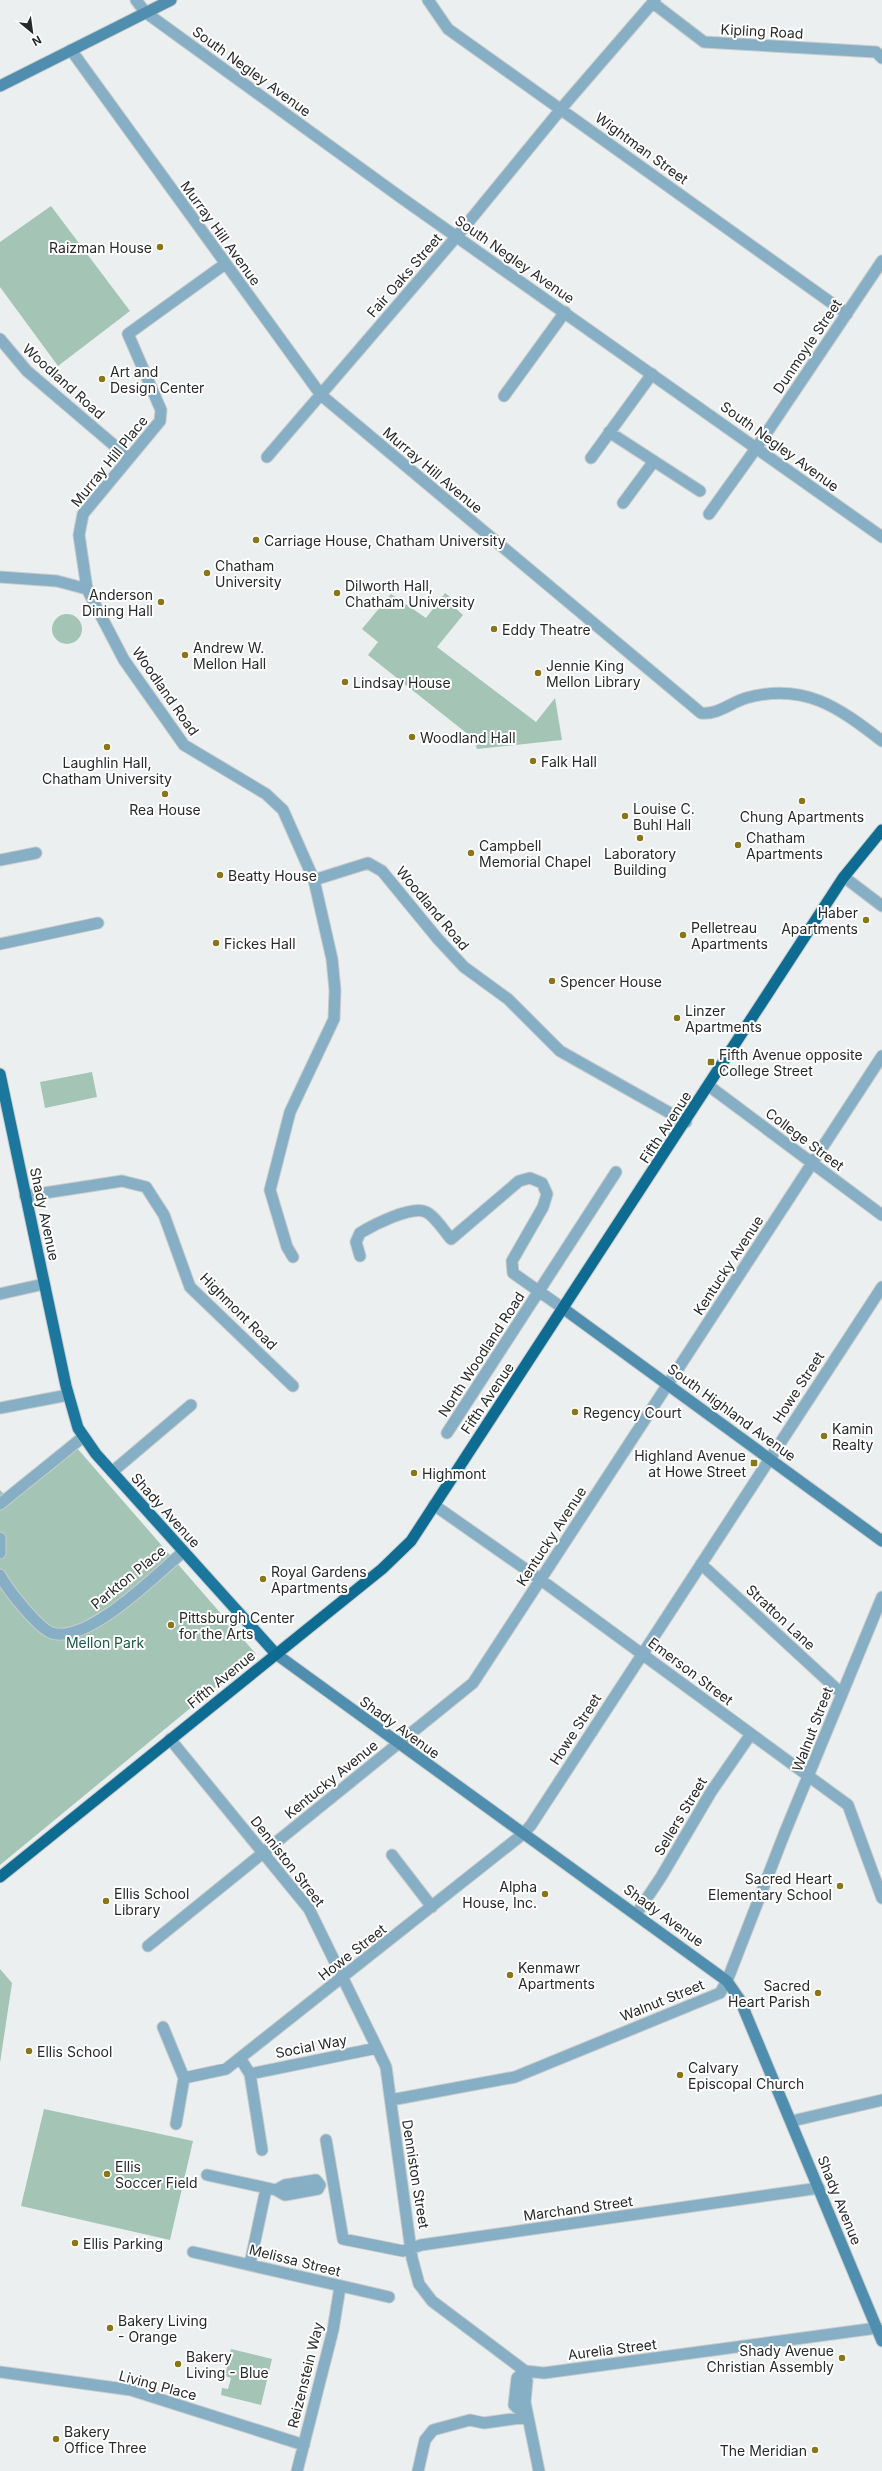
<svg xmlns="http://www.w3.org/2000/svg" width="882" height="2471" font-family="Inter,sans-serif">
<rect width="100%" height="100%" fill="#ebefef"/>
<path fill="#a4c4b5" d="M51 206 130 311 58 366 0 287V242Z
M445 593 455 601 452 605 463 615 437 647 536 722 555 698 562 740 477 749 474 739 368 655 378 642 362 629 391 594 426 618Z
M52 629a15 15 0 1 1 30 0a15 15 0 1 1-30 0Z
M92 1072 97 1097 45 1108 40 1082Z
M70 1440 256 1654 0 1865V1490L4 1494Z
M0 1969 12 1983 0 2063Z
M44 2109 193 2141 170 2240 21 2206Z
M231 2349 272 2359 261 2405 221 2395 222 2388 228 2389 231 2378 225 2376Z"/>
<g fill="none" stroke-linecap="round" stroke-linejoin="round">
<defs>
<path id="minor" d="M136 0 145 12
M428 0 448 29 847 314
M653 3 704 42 876 52 882 58
M71 50 321 395 701 713C718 715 730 703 746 698 804 682 838 707 882 741
M225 264 128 334 161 410 160 421 83 514 79 535 87 589 124 660 184 745 266 794 283 810 314 880 368 863 382 871 437 938 464 967 508 999 560 1051 686 1122
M0 339 27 371 129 458
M504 396 565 312
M609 432 700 491
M267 457 457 236 566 103 655 0
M591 458 652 374
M623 503 654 461
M709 514 757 447 882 261
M0 577 57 581 87 589
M0 860 36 853
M844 877 882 906
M0 944 98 923
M709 1086 882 1215
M25 1196 122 1181 146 1187 164 1215 190 1287 293 1386
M360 1256 356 1242 360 1233C373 1225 412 1205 426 1212 435 1216 444 1231 451 1239L519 1181 530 1178 542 1183 547 1194 543 1207 512 1261 513 1273 564 1309
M293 1257 287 1247 270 1190 290 1112 334 1019 335 990 332 959 314 880
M0 1294 44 1284
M0 1408 68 1395
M447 1433 616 1172
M112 1472 191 1405
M0 1504 83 1437
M434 1505 541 1580 848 1805 882 1898
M0 1538V1553
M701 1564 841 1693
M0 1575C7 1589 39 1629 52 1633 88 1644 157 1574 183 1552
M170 1739 309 1909 377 2048 386 2067 412 2258 419 2284 432 2301 525 2371 544 2373 877 2328
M392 1855 432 1907
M637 1913 661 1877 711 1792 751 1734
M148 1946 473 1683 882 1056
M163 2027 184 2078 176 2124
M240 2058 250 2074 262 2150
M250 2074 377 2048
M184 2078 226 2069 523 1834 531 1825 882 1287
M391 2100 515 2077 720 1993 727 1981 785 1832 882 1597
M792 2121 882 2100
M326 2140 343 2239 403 2251 421 2245 819 2188
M207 2175 276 2190 285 2195 318 2189 320 2185 316 2180 285 2185 276 2190
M193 2252 389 2297
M250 2264 266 2189
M525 2371 527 2381 525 2402 539 2471
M525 2371 517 2378 514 2405 527 2417
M0 2372 131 2390 304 2445
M297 2471 333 2330 340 2287
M418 2471 425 2440 433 2430 470 2420 484 2423 527 2417"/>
<path id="tertiary" d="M145 12 403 199 882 537"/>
<path id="secondary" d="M0 86 171 0
M564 1309 882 1541
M276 1654 727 1981 740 2000 882 2341"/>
<path id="primary" d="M0 1074 66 1386 78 1428 96 1454 276 1654"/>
<path id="trunk" d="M0 1877 382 1569 411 1541 843 878 882 830"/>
</defs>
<use href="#minor" stroke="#c8cccc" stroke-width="13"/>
<use href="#tertiary" stroke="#c8cccc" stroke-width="13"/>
<use href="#secondary" stroke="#c8cccc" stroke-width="13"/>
<use href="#primary" stroke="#c8cccc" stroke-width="13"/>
<use href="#trunk" stroke="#c8cccc" stroke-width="13"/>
<use href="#minor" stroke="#86aec4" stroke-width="11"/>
<use href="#tertiary" stroke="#86aec4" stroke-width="11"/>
<use href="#secondary" stroke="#4f8eae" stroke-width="11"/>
<use href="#primary" stroke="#1b779e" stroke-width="11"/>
<use href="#trunk" stroke="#0e6c92" stroke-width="11"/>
</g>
<g fill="#887619" stroke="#fff" stroke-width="1.5">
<circle cx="160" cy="247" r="4"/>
<circle cx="102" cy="379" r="4"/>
<circle cx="256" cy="540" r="4"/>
<circle cx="207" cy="573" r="4"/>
<circle cx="337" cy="593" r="4"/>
<circle cx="161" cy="602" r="4"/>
<circle cx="494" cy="629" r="4"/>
<circle cx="185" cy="655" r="4"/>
<circle cx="538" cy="673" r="4"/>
<circle cx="345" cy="682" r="4"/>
<circle cx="412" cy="737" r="4"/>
<circle cx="107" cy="747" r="4"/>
<circle cx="533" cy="761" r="4"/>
<circle cx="165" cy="794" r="4"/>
<circle cx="802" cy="801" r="4"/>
<circle cx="625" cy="816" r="4"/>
<circle cx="640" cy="838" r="4"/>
<circle cx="738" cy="845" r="4"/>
<circle cx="471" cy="853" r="4"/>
<circle cx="220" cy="875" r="4"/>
<circle cx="866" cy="920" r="4"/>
<circle cx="683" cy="935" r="4"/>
<circle cx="216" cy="943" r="4"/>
<circle cx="552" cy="981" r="4"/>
<circle cx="677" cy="1018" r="4"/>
<rect x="707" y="1058" width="8" height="8" rx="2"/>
<circle cx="575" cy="1412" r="4"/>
<circle cx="824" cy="1436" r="4"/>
<rect x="750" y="1459" width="8" height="8" rx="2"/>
<circle cx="414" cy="1473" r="4"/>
<circle cx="263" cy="1579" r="4"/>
<circle cx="171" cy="1625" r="4"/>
<circle cx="840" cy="1886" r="4"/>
<circle cx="545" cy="1894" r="4"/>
<circle cx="106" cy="1901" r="4"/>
<circle cx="510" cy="1975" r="4"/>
<circle cx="818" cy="1993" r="4"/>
<circle cx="29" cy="2051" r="4"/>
<circle cx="680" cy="2075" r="4"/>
<circle cx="107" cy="2174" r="4"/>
<circle cx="75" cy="2243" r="4"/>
<circle cx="110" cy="2328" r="4"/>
<circle cx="842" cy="2358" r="4"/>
<circle cx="178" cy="2364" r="4"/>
<circle cx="56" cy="2439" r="4"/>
<circle cx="815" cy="2450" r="4"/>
</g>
<g text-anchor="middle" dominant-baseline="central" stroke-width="4" stroke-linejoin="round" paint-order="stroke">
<g font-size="14" fill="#282a2a" stroke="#fff">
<text transform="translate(762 31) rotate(3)">Kipling Road</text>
<text transform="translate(252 71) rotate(36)">South Negley Avenue</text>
<text transform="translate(642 148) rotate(36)">Wightman Street</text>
<text transform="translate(221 233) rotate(54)">Murray Hill Avenue</text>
<text transform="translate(515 259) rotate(35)">South Negley Avenue</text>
<text transform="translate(404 275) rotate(-49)">Fair Oaks Street</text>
<text transform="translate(807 346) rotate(-56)">Dunmoyle Street</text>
<text transform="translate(64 381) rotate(42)">Woodland Road</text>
<text transform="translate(780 446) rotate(36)">South Negley Avenue</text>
<text transform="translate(109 461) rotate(-51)">Murray Hill Place</text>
<text transform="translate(433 470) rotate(40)">Murray Hill Avenue</text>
<text transform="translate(166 691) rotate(55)">Woodland Road</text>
<text transform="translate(433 908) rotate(50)">Woodland Road</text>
<text transform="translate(665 1127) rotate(-57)">Fifth Avenue</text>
<text transform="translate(805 1139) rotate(37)">College Street</text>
<text transform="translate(45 1214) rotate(78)">Shady Avenue</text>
<text transform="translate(728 1265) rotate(-57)">Kentucky Avenue</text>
<text transform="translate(239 1311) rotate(45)">Highmont Road</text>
<text transform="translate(481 1354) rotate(-57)">North Woodland Road</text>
<text transform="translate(798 1387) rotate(-57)">Howe Street</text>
<text transform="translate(487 1398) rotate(-56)">Fifth Avenue</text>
<text transform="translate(732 1412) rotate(36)">South Highland Avenue</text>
<text transform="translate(166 1510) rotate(48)">Shady Avenue</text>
<text transform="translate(551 1536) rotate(-57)">Kentucky Avenue</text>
<text transform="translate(128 1577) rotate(-39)">Parkton Place</text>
<text transform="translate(781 1617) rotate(43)">Stratton Lane</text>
<text transform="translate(691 1671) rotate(37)">Emerson Street</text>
<text transform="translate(221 1679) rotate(-39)">Fifth Avenue</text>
<text transform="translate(400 1727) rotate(36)">Shady Avenue</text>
<text transform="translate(575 1729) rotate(-57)">Howe Street</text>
<text transform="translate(812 1729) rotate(-69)">Walnut Street</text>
<text transform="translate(331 1779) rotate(-39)">Kentucky Avenue</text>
<text transform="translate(680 1816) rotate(-59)">Sellers Street</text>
<text transform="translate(288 1861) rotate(52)">Denniston Street</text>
<text transform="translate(664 1915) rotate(36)">Shady Avenue</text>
<text transform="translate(352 1952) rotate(-38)">Howe Street</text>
<text transform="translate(662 2000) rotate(-22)">Walnut Street</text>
<text transform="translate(311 2046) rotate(-11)">Social Way</text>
<text transform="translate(416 2174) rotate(81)">Denniston Street</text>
<text transform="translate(840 2200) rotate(68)">Shady Avenue</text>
<text transform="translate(578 2208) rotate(-8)">Marchand Street</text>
<text transform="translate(295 2260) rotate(14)">Melissa Street</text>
<text transform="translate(612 2349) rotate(-7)">Aurelia Street</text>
<text transform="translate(305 2375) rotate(-76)">Reizenstein Way</text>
<text transform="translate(158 2385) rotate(15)">Living Place</text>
</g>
<g font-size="14" fill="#282a2a" stroke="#fff" text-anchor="start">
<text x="152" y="247" text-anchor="end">Raizman House</text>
<text x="110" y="371">Art and<tspan x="110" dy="16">Design Center</tspan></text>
<text x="264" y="540">Carriage House, Chatham University</text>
<text x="215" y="565">Chatham<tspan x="215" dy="16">University</tspan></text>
<text x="345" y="585">Dilworth Hall,<tspan x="345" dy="16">Chatham University</tspan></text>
<text x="153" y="594" text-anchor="end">Anderson<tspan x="153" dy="16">Dining Hall</tspan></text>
<text x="502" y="629">Eddy Theatre</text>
<text x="193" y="647">Andrew W.<tspan x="193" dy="16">Mellon Hall</tspan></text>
<text x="546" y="665">Jennie King<tspan x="546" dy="16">Mellon Library</tspan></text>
<text x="353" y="682">Lindsay House</text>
<text x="420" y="737">Woodland Hall</text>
<text x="541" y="761">Falk Hall</text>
<text x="107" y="762" text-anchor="middle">Laughlin Hall,<tspan x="107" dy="16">Chatham University</tspan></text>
<text x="633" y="808">Louise C.<tspan x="633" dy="16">Buhl Hall</tspan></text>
<text x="165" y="809" text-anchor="middle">Rea House</text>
<text x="802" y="816" text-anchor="middle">Chung Apartments</text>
<text x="746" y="837">Chatham<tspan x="746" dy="16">Apartments</tspan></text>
<text x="479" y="845">Campbell<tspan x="479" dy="16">Memorial Chapel</tspan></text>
<text x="640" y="853" text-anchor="middle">Laboratory<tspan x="640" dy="16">Building</tspan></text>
<text x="228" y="875">Beatty House</text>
<text x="858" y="912" text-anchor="end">Haber<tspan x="858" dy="16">Apartments</tspan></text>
<text x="691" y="927">Pelletreau<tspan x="691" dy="16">Apartments</tspan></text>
<text x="224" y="943">Fickes Hall</text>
<text x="560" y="981">Spencer House</text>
<text x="685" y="1010">Linzer<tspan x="685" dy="16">Apartments</tspan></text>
<text x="719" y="1054">Fifth Avenue opposite<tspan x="719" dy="16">College Street</tspan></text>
<text x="583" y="1412">Regency Court</text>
<text x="832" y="1428">Kamin<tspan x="832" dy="16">Realty</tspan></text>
<text x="746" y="1455" text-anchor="end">Highland Avenue<tspan x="746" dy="16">at Howe Street</tspan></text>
<text x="422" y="1473">Highmont</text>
<text x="271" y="1571">Royal Gardens<tspan x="271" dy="16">Apartments</tspan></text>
<text x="179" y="1617">Pittsburgh Center<tspan x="179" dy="16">for the Arts</tspan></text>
<text x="832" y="1878" text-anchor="end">Sacred Heart<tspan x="832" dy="16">Elementary School</tspan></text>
<text x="537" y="1886" text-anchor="end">Alpha<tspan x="537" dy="16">House, Inc.</tspan></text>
<text x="114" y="1893">Ellis School<tspan x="114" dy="16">Library</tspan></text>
<text x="518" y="1967">Kenmawr<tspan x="518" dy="16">Apartments</tspan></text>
<text x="810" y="1985" text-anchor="end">Sacred<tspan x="810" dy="16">Heart Parish</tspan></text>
<text x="37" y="2051">Ellis School</text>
<text x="688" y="2067">Calvary<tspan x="688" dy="16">Episcopal Church</tspan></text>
<text x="115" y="2166">Ellis<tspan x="115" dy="16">Soccer Field</tspan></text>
<text x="83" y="2243">Ellis Parking</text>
<text x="118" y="2320">Bakery Living<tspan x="118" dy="16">- Orange</tspan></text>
<text x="834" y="2350" text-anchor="end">Shady Avenue<tspan x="834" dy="16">Christian Assembly</tspan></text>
<text x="186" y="2356">Bakery<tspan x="186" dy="16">Living - Blue</tspan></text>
<text x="64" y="2431">Bakery<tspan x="64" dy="16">Office Three</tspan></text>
<text x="807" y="2450" text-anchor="end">The Meridian</text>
</g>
<g font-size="14" fill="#1b5640" stroke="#fff">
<text x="105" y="1642">Mellon Park</text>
</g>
</g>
<g transform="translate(32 32) rotate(151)" stroke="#ffffff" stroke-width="3" paint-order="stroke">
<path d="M0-3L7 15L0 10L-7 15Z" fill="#282a2a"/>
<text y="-6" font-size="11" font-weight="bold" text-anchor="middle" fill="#282a2a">N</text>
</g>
</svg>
